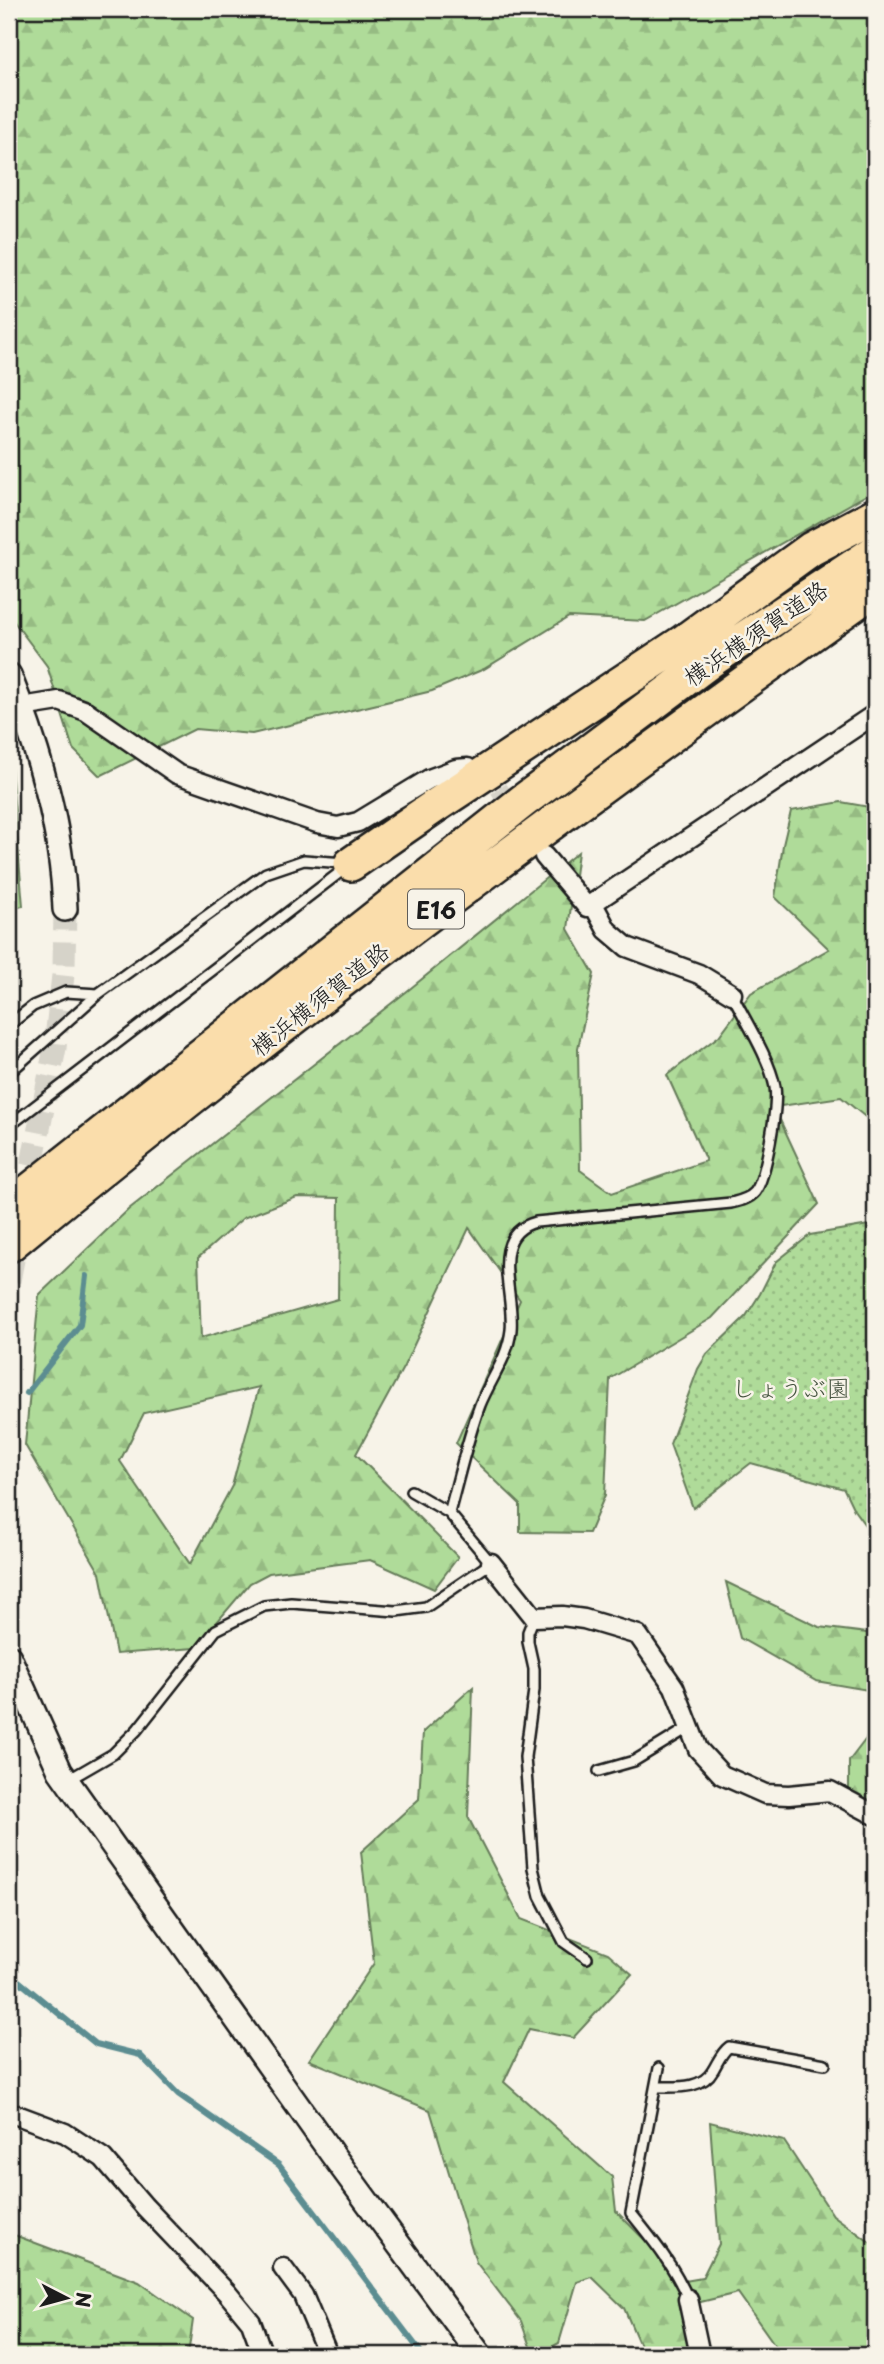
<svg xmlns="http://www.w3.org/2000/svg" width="884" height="2364" font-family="'Playpen Sans','Klee One',sans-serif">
<defs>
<pattern id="grass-dots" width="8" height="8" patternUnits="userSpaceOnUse" patternTransform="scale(1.75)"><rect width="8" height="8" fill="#afdb99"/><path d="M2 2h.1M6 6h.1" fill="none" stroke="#96bb83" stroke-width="1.8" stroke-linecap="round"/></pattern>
<pattern id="forest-firs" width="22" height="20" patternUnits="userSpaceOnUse" patternTransform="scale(1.75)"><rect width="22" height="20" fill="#afdb99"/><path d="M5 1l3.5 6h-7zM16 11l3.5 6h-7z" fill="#96bb83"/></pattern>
</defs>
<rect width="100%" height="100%" fill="#f7f3e8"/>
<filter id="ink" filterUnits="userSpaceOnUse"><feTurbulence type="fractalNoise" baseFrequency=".0143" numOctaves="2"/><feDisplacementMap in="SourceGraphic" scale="14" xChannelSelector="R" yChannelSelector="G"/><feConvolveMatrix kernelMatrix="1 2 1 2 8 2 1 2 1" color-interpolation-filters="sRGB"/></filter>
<g filter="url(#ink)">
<path fill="url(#grass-dots)" stroke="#667c5a" stroke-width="2" d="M875 1224V1539L854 1510 844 1489 751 1463 693 1508 670 1444 698 1369 707 1354 746 1316 760 1294 776 1262 810 1235Z"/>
<path fill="url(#forest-firs)" stroke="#667c5a" stroke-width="2" fill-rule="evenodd" d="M9 9H875V490L645 621 569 617 484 669 432 691 252 734 195 729 100 776 73 749 47 666 9 615Z
M9 744 23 906 9 909Z
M841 802 875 808V1125L841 1097 774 1107 819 1204 712 1318 610 1379 605 1495 589 1533 520 1532V1504L456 1443 520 1300 469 1228 404 1366 356 1454 458 1557 434 1589 370 1560 269 1573 250 1583 195 1648 116 1654 100 1573 25 1445 39 1295 129 1209 406 992 578 852 568 929 594 974 578 1048 580 1170 612 1193 706 1161 667 1075 719 1036 751 993 829 949 775 897 783 845 791 811ZM297 1197 339 1198 338 1299 201 1338 198 1258 243 1218ZM259 1387 232 1486 190 1564 120 1461 144 1413Z
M726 1582 819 1627 875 1634V1696L874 1691 816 1681 740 1638Z
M473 1687 468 1817 521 1919 608 1953 632 1974 573 2038 529 2029 504 2082 612 2177 616 2211 685 2281 702 2278 719 2244 710 2122 784 2141 833 2215 875 2246V2344L860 2355H782L738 2293 684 2306 704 2355H644L624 2308 592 2277 577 2282 559 2343 537 2355H533L521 2321 476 2262 430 2110 309 2060 374 1963 361 1852 419 1799 423 1732Z
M875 1727V1811L849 1793V1761Z
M9 2233 139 2282 193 2320 188 2355H9Z"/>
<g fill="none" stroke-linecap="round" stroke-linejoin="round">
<path stroke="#5c8d91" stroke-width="6" d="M27 1393 80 1325 86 1276
M9 1973 96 2044 140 2055 178 2094 279 2165 423 2355"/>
<path stroke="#d6d3c9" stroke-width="18" stroke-dasharray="18 9" stroke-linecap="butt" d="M478 772 495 783 536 844"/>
<path stroke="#d6d3c9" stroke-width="23" stroke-dasharray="23 11" stroke-linecap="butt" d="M25 1199 55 1048 64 966 65 909
M9 1281 18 1233"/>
<defs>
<path id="service" d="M9 1025 33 1006 66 992 98 994 266 873 304 860 345 863
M9 1073 98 994
M9 1126 347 867
M449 1513C459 1477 467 1440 480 1405 490 1380 508 1358 511 1330 515 1293 487 1235 536 1222L731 1203C739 1201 749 1199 755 1192 766 1178 778 1106 775 1087 769 1057 746 1022 732 994
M534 1617 528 1632V1642L534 1669V1690L525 1757 533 1868 540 1896 564 1942 587 1958
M599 1771 634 1761 688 1728
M68 1780 113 1754 137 1730 216 1630 264 1606 291 1603 396 1611 426 1607 491 1563 449 1513 411 1491
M659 2068 631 2213C652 2239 675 2267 688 2299
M657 2087C676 2087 702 2090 713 2070 718 2062 721 2053 729 2047L825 2064"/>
<path id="minor" d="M22 707 59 701 86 711 177 774 317 823 338 827 358 822 429 779 456 769 468 768
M544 856 587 907 875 714
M593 904 607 930 627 947 699 974 732 994
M491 1563 534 1617 562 1616 584 1619 638 1635 674 1687 698 1749 722 1775 765 1794 789 1795 830 1791 875 1815
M9 2112 65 2133 103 2158 145 2207 228 2294 251 2322 263 2355
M283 2268 303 2295 328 2355
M688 2299 700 2355"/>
<path id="tertiary" d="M9 675C39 750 62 828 65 909
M9 1657 60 1771 332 2154 480 2355"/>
<path id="motorway" d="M351 864 435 806 683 642 811 549 875 515
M9 1207 523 801 710 661 875 552
M9 1245C289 1014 580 799 875 589"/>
</defs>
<use href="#service" stroke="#1c1c1c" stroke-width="14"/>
<use href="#minor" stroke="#1c1c1c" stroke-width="23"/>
<use href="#tertiary" stroke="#1c1c1c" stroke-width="28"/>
<use href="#motorway" stroke="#1c1c1c" stroke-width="38"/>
<use href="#service" stroke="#f7f3e8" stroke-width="9"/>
<use href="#minor" stroke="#f7f3e8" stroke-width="18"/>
<use href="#tertiary" stroke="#f7f3e8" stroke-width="23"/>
<use href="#motorway" stroke="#faddab" stroke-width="33"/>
</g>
</g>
<g text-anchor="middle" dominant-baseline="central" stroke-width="5" stroke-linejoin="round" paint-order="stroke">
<rect fill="#f7f3e8" stroke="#5e5c59" stroke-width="2" x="408" y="889.5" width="56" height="39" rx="5"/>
<g font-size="23" font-weight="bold" fill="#1c1c1c">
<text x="436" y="909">E16</text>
</g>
<g font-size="24" fill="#1c1c1c" stroke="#f7f3e8">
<text transform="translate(755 632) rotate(-34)">横浜横須賀道路</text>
<text transform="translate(319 998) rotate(-38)">横浜横須賀道路</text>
</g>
<g font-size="24" fill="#485542" stroke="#f7f3e8">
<text x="791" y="1387">しょうぶ園</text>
</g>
</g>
<rect width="884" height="2364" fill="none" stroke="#f7f3e8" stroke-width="35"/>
<rect x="18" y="18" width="849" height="2329" fill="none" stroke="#1c1c1c" stroke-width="2.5" filter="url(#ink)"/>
<g transform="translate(66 2298) rotate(96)" stroke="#f7f3e8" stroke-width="5" paint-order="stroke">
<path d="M0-5L12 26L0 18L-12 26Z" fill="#1c1c1c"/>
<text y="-10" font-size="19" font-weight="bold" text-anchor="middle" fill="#1c1c1c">N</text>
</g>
</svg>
